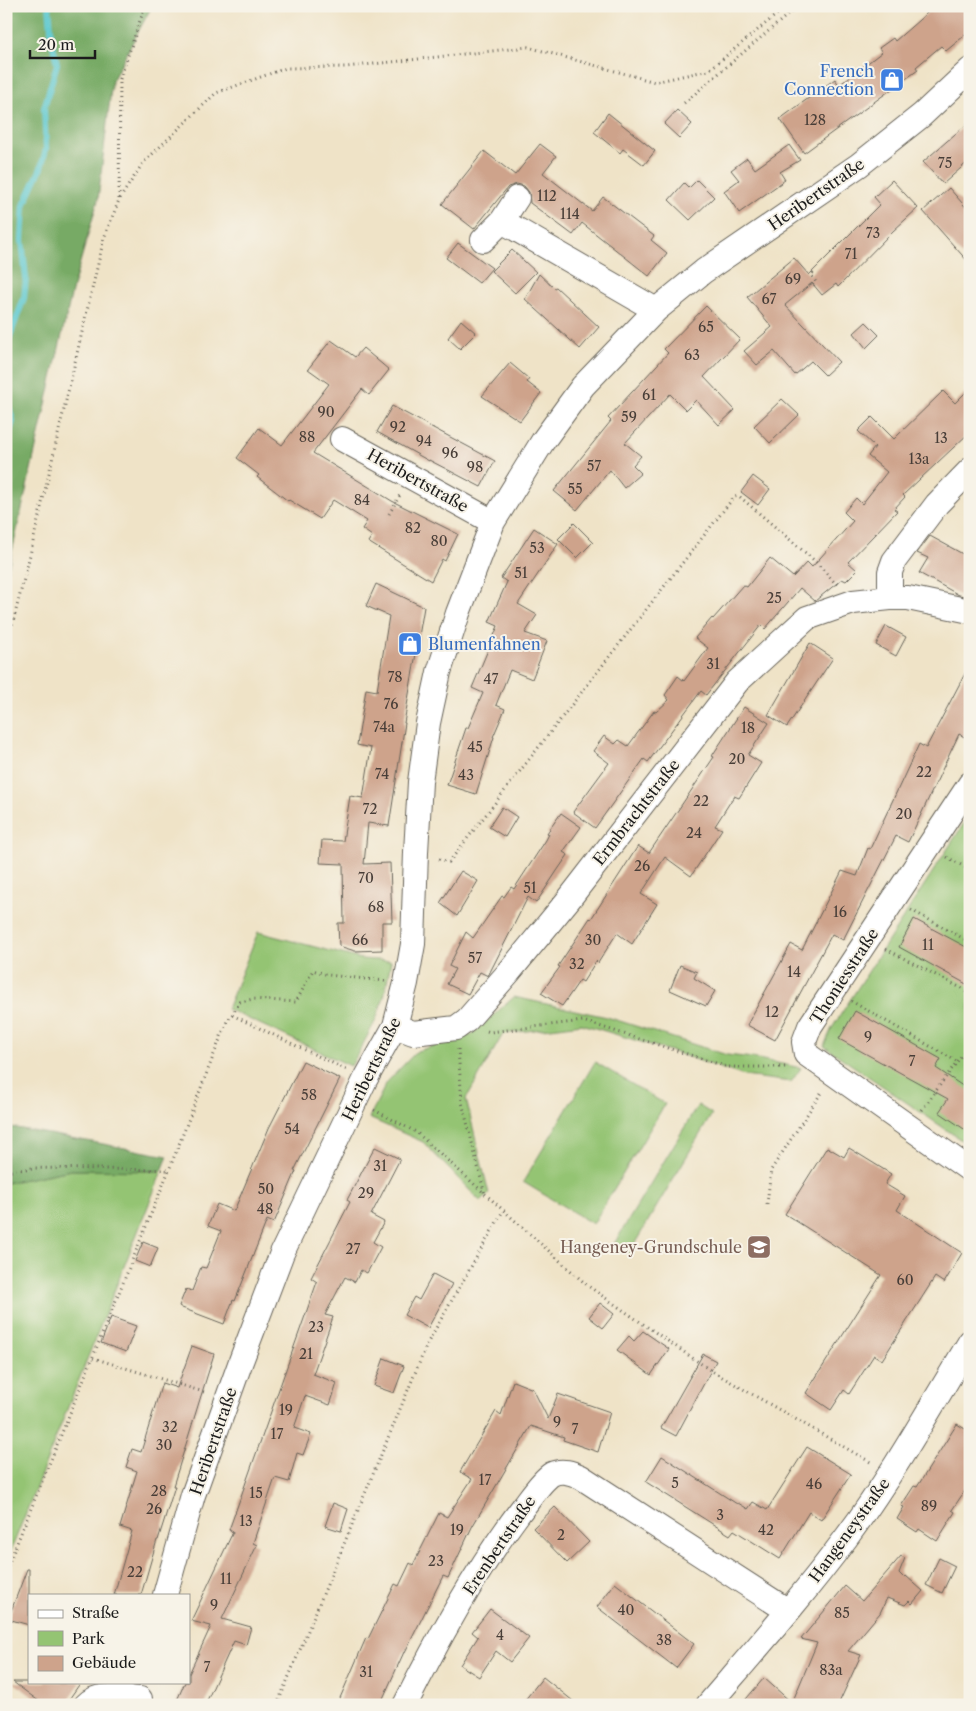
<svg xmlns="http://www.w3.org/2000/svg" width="976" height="1711" font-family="'Libre Caslon Text',serif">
<rect width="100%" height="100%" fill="#f7f3e8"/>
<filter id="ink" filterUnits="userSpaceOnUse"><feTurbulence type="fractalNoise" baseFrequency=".02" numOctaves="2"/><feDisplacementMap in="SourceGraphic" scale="10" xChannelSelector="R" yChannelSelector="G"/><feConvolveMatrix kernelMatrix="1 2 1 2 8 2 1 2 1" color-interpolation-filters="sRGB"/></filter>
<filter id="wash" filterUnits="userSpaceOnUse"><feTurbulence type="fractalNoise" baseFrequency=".0096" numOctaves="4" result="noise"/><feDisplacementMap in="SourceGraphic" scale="20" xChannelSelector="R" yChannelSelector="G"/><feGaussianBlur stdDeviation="1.12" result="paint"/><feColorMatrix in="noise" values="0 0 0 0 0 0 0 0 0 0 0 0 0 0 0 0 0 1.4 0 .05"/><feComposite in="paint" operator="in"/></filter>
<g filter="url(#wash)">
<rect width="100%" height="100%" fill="#efe3c7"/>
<path fill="#94c473" stroke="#587048" d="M970 814V1146L824 1046 832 1028Z
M258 932 361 959 391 961 384 997 375 1022 351 1066 227 1009Z
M514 997 607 1017 727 1055 753 1058 801 1068 791 1082 744 1076 677 1053 582 1024 503 1034 466 1099 489 1194 481 1202 423 1142 369 1118 387 1082 417 1051 471 1035Z
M595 1062 665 1104 593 1224 523 1182Z
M698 1105 712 1114 629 1253 614 1244Z
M71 1170 162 1171 6 1563V1183Z"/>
<path fill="#77aa65" stroke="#4a6340" d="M10 6H152L112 81 98 200 73 287 6 578V25Z
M6 1126 168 1156 162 1171 71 1170 6 1183Z"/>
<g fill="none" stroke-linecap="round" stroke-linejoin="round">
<path stroke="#5bc8cf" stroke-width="6" d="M6 347 24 298 26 278 22 240 24 205 41 168 46 149 44 108 57 64 52 41 49 6
M6 397 13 421 6 443"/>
</g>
<g id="blocks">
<path fill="#cea38b" d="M935 6H970V31L946 51 941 46 916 67 918 70 804 153 780 119 835 79 839 85 882 52 879 48 893 38 895 41Z
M677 110 692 124 679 138 664 124Z
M608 113 655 151 644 165 623 149 620 153 594 132Z
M970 121V160L943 184 923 162Z
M540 144 556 156 543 173 592 211 603 197 654 236 651 240 667 253 649 276 582 223 573 235 530 203 529 192 524 186 517 184 508 187 474 229 442 204 484 151 515 175Z
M789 145 800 160 780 172 785 180 739 213 724 191 739 180 731 170 747 158 755 169Z
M697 180 714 197 690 220 669 200 684 183 689 188Z
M892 180 918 208 893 231 838 287 836 284 822 295 812 283 785 305 839 362 825 375 811 361 795 375 774 351 757 365 744 351 772 327 747 297 794 258 809 275 880 204 874 197Z
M949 188 970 212V264L923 211Z
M458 243 492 268 479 283 446 258Z
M512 250 536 272 515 293 491 271Z
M539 274 554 288 556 287 599 327 580 349 525 299Z
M706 306 740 339 704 377 735 410 719 425 696 400 686 410 670 394 625 443 641 456 633 465 641 473 624 488 610 470 577 510 554 491 611 421 608 418 668 353 664 349Z
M461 320 476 333 460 349 448 338Z
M866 322 879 335 866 348 854 333Z
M331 340 355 357 363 348 389 370 369 395 362 389 313 453 392 501 458 534 445 561 442 559 431 581 368 542 372 536 362 529 367 521 333 500 320 519 289 500 288 501 257 477 259 475 237 458 259 428 282 445 329 384 308 369Z
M510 363 529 379 527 382 541 393 520 421 482 396Z
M970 388V432L903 495 905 497 894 509 897 511 848 562 857 570 846 581 842 579 815 601 800 588 765 629 761 625 706 695 701 691 648 762 644 759 595 828 573 812 609 763 593 751 604 736 615 744 619 740 628 746 654 711 656 712 669 700 665 695 678 676 684 681 708 648 695 638 712 618 713 619 743 585 747 587 770 558 793 577 807 562 812 567 853 521 844 512 856 498 862 504 887 472 868 456 875 447 858 431 872 417 894 439 943 391 955 403Z
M782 399 799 415 770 443 754 426Z
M392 406 495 461 481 487 429 460V461L377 432Z
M753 476 770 489 758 505 741 492Z
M574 523 593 542 577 558 558 539Z
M534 528 558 544 518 604 537 615 525 633 547 641 532 679 510 670 496 705 505 709 493 737H494L476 794 447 785 466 728H468L483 693 472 688 498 626 489 622 507 582 501 578Z
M930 536 970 558V597L959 595 919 573 928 558 917 553Z
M376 584 424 607 404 723H405L389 826 368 823 364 864 390 863 392 922H382V950L355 951 339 946 338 923H344L343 864 320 863 322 840 343 841 350 796 363 798 371 748 357 745 366 689 377 691 389 616 366 606Z
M886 626 906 637 896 656 876 645Z
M810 643 833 658 787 727 768 715Z
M970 664V740L959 734 908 842 896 836 843 940 832 934 775 1040 747 1025 791 944 802 950 842 871 857 876 868 848 870 849 919 744 926 748Z
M744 707 769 723 748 755 761 763 739 798 734 796 715 826 722 829 691 876 665 857 641 894 657 904 632 944 617 933 598 963 596 961 583 982 580 980 562 1006 541 993 560 967 558 966 590 918 591 919 638 846 649 853 714 757 712 756Z
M502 807 517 817 505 837 489 827Z
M561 813 581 827 563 852 568 855 557 871 536 903 528 897 488 976 480 972 468 994 447 984 455 969 449 966 466 932 473 938 502 896 504 897 511 887 514 889 546 840 549 834 547 833Z
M461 871 478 881 457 916 440 903Z
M914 919 970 949V986L899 947Z
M680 965 697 972 694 978 715 991 706 1006 670 990Z
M855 1011 941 1059 936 1068 970 1091V1133L939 1112 948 1099 839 1039Z
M303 1061 340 1079 294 1171H296L274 1223 267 1220 235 1301 233 1300 224 1324 182 1308 179 1306 186 1289 192 1291 201 1267 206 1268 221 1231 208 1226 217 1204 234 1211 269 1128Z
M375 1147 400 1159 371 1215 384 1222 373 1242 381 1247 367 1273 361 1270 355 1282 345 1277 325 1315 333 1317 313 1374 337 1383 333 1396 330 1405 305 1396 294 1428 311 1434 303 1455 297 1453 289 1482 275 1478 253 1543 257 1545 222 1619 251 1627 246 1645 234 1641 205 1705H175L185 1682H189V1674L211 1626 191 1621 233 1532 229 1530 317 1282 311 1278 350 1202 347 1200Z
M827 1147 844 1157 849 1148 891 1174 885 1184 905 1196 897 1210 962 1253 944 1283 935 1277 882 1360 874 1355 849 1394 844 1390 831 1410 806 1393 881 1275 785 1214Z
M143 1242 158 1248 150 1267 135 1261Z
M433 1274 452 1284 428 1328 404 1315 414 1297 419 1300Z
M600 1303 614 1314 603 1328 589 1317Z
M111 1317 136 1326 126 1352 101 1343Z
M643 1331 669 1349 651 1375 617 1350 629 1336 634 1341Z
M192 1346 214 1354 173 1486H175L158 1540H157L141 1595H114L132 1531 120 1527 137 1471 126 1467 132 1449 141 1452 162 1383 177 1388Z
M703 1354 716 1361 676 1436 661 1428Z
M384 1358 404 1366 394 1393 374 1386Z
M513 1381 533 1389 548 1419 558 1394 610 1412 598 1452 563 1440 564 1437 531 1426 472 1527 448 1578 443 1576 405 1652H404L380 1705H337L366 1638 368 1639 395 1584 399 1586 410 1563 413 1565 439 1513 447 1517 472 1479 460 1472 496 1411 501 1415Z
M957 1424 970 1432V1483L952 1510 955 1512 937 1541 919 1529 917 1532 897 1519 904 1507 901 1506 914 1486 917 1487Z
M807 1447 851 1474 821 1520 809 1512 780 1559 734 1530 730 1535 646 1482 662 1456 737 1504 738 1503 748 1509 753 1502 767 1510Z
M333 1503 348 1509 341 1531 325 1526Z
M555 1507 589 1542 567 1563 533 1528Z
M901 1556 905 1558 899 1573 904 1578 906 1576 923 1591 912 1604 909 1601 905 1605 887 1598 880 1613 848 1651 861 1655 838 1705H741L764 1678 792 1703 817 1643 801 1639 845 1586 862 1601Z
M939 1558 955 1566 942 1593 926 1585Z
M27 1569H29V1625L8 1619Z
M615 1583 694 1644 676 1668 597 1607Z
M490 1609 529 1638 510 1662 496 1651 479 1677 460 1665 478 1637 472 1632Z
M543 1677 578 1705H521Z
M13 1682H81L65 1705H44Z"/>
</g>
</g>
<g filter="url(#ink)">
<use href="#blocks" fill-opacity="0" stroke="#666258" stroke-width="1"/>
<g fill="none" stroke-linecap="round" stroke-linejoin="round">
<defs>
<path id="minor" d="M517 198 502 221 656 310
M483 240 502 221
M342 439 493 522
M890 598V572L894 561 937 504 970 470
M970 784 810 1026 804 1042 806 1054 970 1170
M395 1026 413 1033 456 1028 467 1020 509 972 569 899 737 682 807 618 853 602 890 598H908L970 611
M165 1595 193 1495 241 1361 282 1253 365 1080 395 1026 406 983 413 944 416 852 420 782 428 723 439 672 458 613 493 522 543 441 583 386 656 310 704 271 859 165 922 115 970 70
M86 1705C99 1691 123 1698 140 1699
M405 1705C439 1637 478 1566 524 1506 531 1497 542 1480 552 1474 562 1469 572 1473 581 1477L788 1611
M708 1705C755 1650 803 1596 846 1538 892 1476 930 1408 970 1342"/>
</defs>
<use href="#minor" stroke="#666258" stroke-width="26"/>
<path stroke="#666258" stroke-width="3" stroke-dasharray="1 4" stroke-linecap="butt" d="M684 103 798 6
M119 199 120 79 145 6
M810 285 812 287 816 282 811 275 815 271
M389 514 400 495
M6 638 12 626 29 559 104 238 119 200 143 163 216 93 286 68 346 67 528 47 655 82 709 70 787 6
M947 857 970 870
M439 859 449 862 734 497 739 496 816 562 837 585
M911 910 970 942
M886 949 961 988 970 995
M851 1001 956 1061
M232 1015 240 1002 253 999 296 1002 313 970 328 975 385 981
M487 1031 490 1032 583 1021 728 1067H788
M458 1049 462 1102 485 1195
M374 1110 416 1132 588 1286 710 1370 872 1463
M922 1110 970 1044
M6 1172 32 1168 169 1170
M767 1204 771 1170 821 1093
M93 1358 207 1393
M6 1570 169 1170 227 1021 232 1015 347 1070
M277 1705 428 1342 503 1211"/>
<use href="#minor" stroke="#fff" stroke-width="24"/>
</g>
</g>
<defs>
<symbol id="shop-square" viewBox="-11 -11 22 22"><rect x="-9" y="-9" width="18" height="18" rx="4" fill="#3f7fe0" stroke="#f7f3e8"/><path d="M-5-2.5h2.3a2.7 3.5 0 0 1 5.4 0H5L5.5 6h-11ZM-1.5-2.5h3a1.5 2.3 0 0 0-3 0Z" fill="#fff"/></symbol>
<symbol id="school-square" viewBox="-11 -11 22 22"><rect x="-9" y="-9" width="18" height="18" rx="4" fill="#8d6e63" stroke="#f7f3e8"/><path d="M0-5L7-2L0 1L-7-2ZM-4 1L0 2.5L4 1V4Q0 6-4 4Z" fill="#fff"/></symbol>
</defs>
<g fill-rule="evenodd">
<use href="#shop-square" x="878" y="66" width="28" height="28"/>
<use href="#shop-square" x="396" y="630" width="28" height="28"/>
<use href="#school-square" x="745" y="1233" width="28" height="28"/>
</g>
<g text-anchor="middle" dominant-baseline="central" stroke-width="4" stroke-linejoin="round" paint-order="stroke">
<g font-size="14" fill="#483e38">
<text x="815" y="120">128</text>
<text x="945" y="163">75</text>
<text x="547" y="196">112</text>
<text x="570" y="214">114</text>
<text x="873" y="233">73</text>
<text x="851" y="254">71</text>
<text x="793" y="279">69</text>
<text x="769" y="299">67</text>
<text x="706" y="327">65</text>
<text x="692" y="355">63</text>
<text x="649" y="395">61</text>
<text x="326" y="412">90</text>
<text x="629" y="417">59</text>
<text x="398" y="427">92</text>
<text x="307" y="437">88</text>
<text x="941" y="438">13</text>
<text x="424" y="441">94</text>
<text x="450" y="453">96</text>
<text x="919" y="459">13a</text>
<text x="594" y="466">57</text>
<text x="475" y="467">98</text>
<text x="575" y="489">55</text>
<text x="362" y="500">84</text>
<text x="413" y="528">82</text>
<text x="439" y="541">80</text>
<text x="537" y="548">53</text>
<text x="521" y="573">51</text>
<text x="774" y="598">25</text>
<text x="713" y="664">31</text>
<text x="395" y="677">78</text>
<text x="491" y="679">47</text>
<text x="391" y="704">76</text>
<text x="384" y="727">74a</text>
<text x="748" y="728">18</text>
<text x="475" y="747">45</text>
<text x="737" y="759">20</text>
<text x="924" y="772">22</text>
<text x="382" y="774">74</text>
<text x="466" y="775">43</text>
<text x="701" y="801">22</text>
<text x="370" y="809">72</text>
<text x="904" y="814">20</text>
<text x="694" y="833">24</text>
<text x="642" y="866">26</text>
<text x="366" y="878">70</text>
<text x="530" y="888">51</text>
<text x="376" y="907">68</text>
<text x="840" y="912">16</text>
<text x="360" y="940">66</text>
<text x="593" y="940">30</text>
<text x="928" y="945">11</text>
<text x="475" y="958">57</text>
<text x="577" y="964">32</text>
<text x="794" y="972">14</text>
<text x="772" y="1012">12</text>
<text x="868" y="1037">9</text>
<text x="912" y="1061">7</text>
<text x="309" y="1095">58</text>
<text x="292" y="1129">54</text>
<text x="380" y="1166">31</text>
<text x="266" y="1189">50</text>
<text x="366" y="1193">29</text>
<text x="265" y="1209">48</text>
<text x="353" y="1249">27</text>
<text x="905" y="1280">60</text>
<text x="316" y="1327">23</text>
<text x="306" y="1354">21</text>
<text x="286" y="1410">19</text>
<text x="557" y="1422">9</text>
<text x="170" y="1427">32</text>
<text x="575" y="1429">7</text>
<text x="277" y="1434">17</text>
<text x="164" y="1445">30</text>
<text x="485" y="1480">17</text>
<text x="675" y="1483">5</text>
<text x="814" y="1484">46</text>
<text x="159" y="1491">28</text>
<text x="256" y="1493">15</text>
<text x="929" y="1506">89</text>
<text x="154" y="1509">26</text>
<text x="720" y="1515">3</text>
<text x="246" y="1521">13</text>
<text x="457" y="1530">19</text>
<text x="766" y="1530">42</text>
<text x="561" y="1535">2</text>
<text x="436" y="1561">23</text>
<text x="135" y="1572">22</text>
<text x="226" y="1579">11</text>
<text x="214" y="1605">9</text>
<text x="626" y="1610">40</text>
<text x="842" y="1613">85</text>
<text x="500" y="1635">4</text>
<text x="664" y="1640">38</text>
<text x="207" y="1667">7</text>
<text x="831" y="1670">83a</text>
<text x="366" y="1672">31</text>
</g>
<g font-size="16" fill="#366cbe" stroke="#f7f3e8" text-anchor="end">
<text x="874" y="71">French<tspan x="874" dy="18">Connection</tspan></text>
<text x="428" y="644" text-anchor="start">Blumenfahnen</text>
</g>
<g font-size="16" fill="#1c1c1c" stroke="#f7f3e8">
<text transform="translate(816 194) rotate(-35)">Heribertstraße</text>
<text transform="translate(418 480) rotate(29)">Heribertstraße</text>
<text transform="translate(636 812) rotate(-52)">Ermbrachtstraße</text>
<text transform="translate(844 976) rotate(-57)">Thoniesstraße</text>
<text transform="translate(371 1069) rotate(-64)">Heribertstraße</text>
<text transform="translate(213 1441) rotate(-71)">Heribertstraße</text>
<text transform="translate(849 1530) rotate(-54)">Hangeneystraße</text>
<text transform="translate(499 1545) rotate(-56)">Erenbertstraße</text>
</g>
<g font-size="16" fill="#785e54" stroke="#f7f3e8" text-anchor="end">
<text x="742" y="1247">Hangeney-Grundschule</text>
</g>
</g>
<rect width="976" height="1711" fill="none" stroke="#f7f3e8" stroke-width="25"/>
<rect x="28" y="1594" width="162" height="90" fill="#f7f3e8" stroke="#9f9d96"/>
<rect x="38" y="1610" width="25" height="8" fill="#ffffff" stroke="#9f9d96"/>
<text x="72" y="1618" font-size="15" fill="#1c1c1c">Straße</text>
<rect x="38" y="1631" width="25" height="15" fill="#94c473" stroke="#9f9d96"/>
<text x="72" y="1644" font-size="15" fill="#1c1c1c">Park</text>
<rect x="38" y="1656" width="25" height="15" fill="#cea38b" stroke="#9f9d96"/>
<text x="72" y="1668" font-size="15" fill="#1c1c1c">Gebäude</text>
<path d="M30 50v8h65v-8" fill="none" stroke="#1c1c1c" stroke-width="2.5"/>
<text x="38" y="50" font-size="15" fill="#1c1c1c" stroke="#f7f3e8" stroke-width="4" paint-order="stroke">20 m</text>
</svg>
